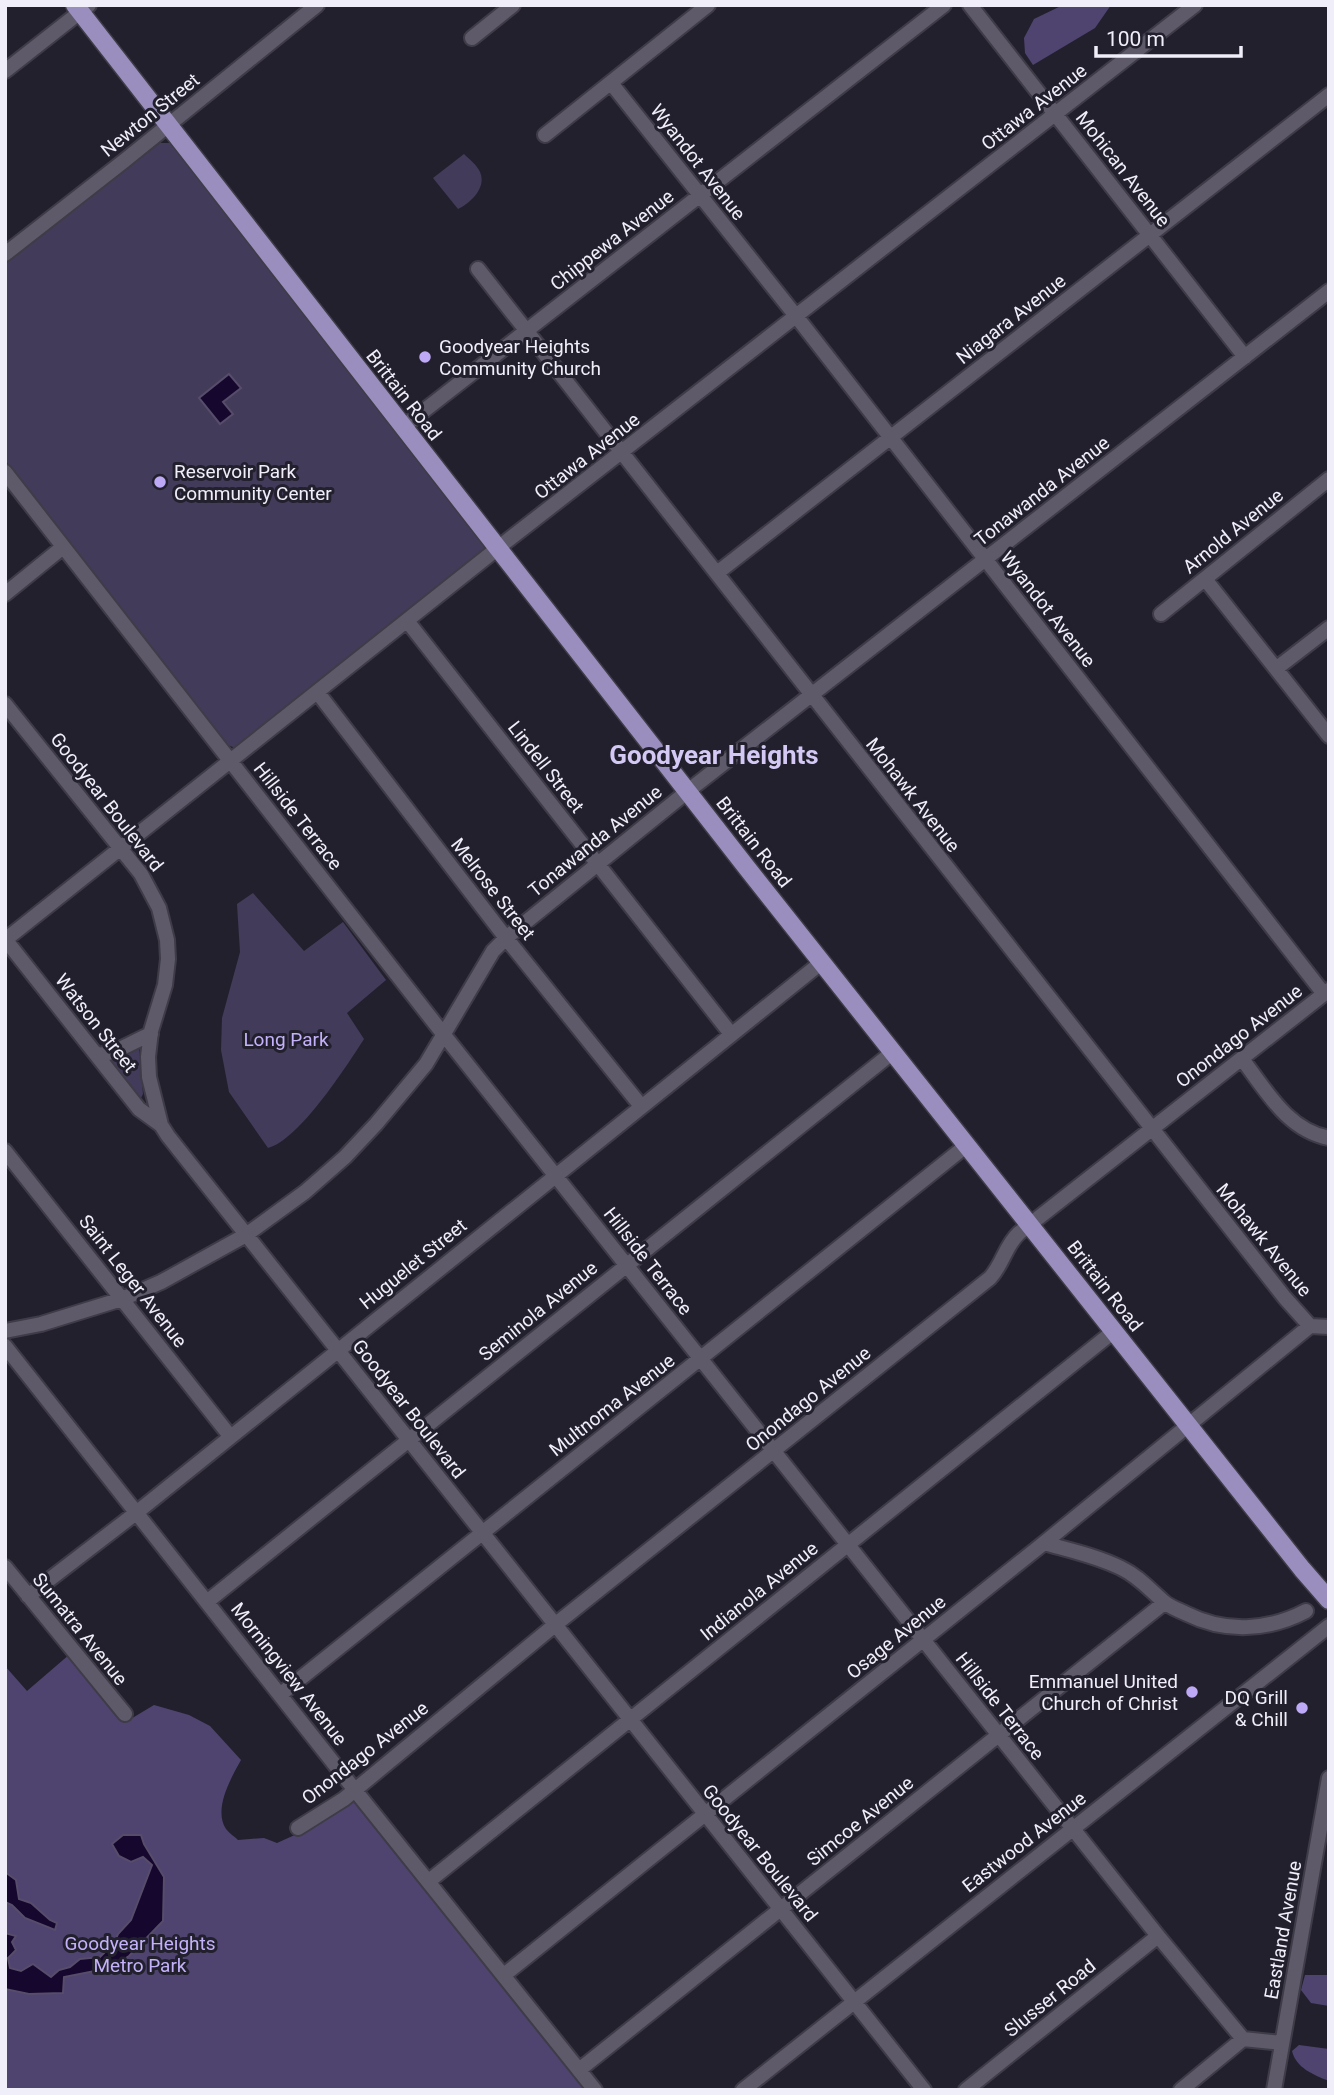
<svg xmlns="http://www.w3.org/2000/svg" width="1334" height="2095" font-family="Roboto,sans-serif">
<rect width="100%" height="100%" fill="#23202e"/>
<path fill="#433b5a" d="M160 143H173L490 546 240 750 228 745 5 460V264Z
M464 154C469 159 477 165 480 172 487 188 470 203 458 209L433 178Z
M253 893 304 951 343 922 386 980 347 1013 364 1039C346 1067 299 1140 268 1148L229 1092 221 1050 222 1018 240 952 237 904Z
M139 1047 143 1094 141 1098 110 1059Z"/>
<path fill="#4f446f" d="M1063 5H1111L1095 28 1033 65 1025 53 1024 38 1034 19Z
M70 1654 124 1723 154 1705 189 1715 210 1726 241 1760C231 1778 213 1809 226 1829 229 1833 235 1837 238 1840L264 1838 277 1843 297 1834 353 1801 585 2090H5V1666L27 1691Z
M1305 1975H1329V2006L1311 2003 1301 1990Z
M1299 2045 1329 2049V2081C1314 2075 1296 2068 1292 2051Z"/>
<path fill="#15072d" stroke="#574c6a" stroke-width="2" d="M229 374 241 388 223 402 233 414 220 424 199 398Z
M123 1835H141L144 1844 164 1877 163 1921 129 1956 110 1968 64 1977 63 1993 29 1994 5 1989V1933L16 1936 12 1942 16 1950 8 1958 10 1968 21 1971 33 1964 51 1977 59 1970 70 1967 80 1959 100 1957 114 1943 118 1934 131 1920 152 1865 143 1857 131 1862 119 1856 112 1844Z
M5 1872 16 1880 19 1899 31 1903 50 1920 57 1923 55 1930 25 1918 12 1905 5 1902Z"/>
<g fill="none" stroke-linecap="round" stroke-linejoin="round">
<defs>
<path id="minor" d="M970 5 1245 357
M472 38 513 5
M5 71 89 5
M611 83 796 316 1324 994
M545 135 708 5
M5 254 124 161 317 5
M478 269 1285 1298 1310 1326 1329 1327
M403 427 944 5
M5 472 444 1035 1158 1936 1243 2039 1282 2043
M717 573 1329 95
M1205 579 1329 736
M5 594 63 547
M1161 614 1329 479
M408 622 731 1034
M1277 668 1329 628
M318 693 506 938 641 1106
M5 704 141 874 159 908 167 940 168 959 165 985 151 1031 148 1057 149 1077 161 1125 168 1136 924 2090
M5 939 139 1109 161 1125
M5 940 498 548 1195 5
M97 1055C118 1053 132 1042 151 1034
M1242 1059C1266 1090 1287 1130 1329 1138
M5 1151 230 1436
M5 1331 41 1324 122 1299 161 1282 246 1235 305 1192 345 1157 376 1124 426 1064 493 951 506 938 688 791 1329 291
M5 1346 354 1789 595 2090
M1044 1543C1069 1550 1097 1556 1121 1568 1138 1576 1149 1589 1163 1601 1169 1607 1179 1610 1187 1614 1225 1633 1268 1631 1306 1611
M5 1567 125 1714
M28 1596 136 1513 822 962
M208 1601 893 1052
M281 1694 967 1145
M298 1828 344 1799 556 1624 990 1278C1003 1264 1005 1246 1019 1233L1329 990
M429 1881 1114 1331
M504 1975 1044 1543 1310 1326
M579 2070 1164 1603
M743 2090 1329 1626
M966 2090 1158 1936
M1181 2090 1243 2039
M1274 2090 1329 1778"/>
<path id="major" d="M75 5 747 868 1302 1569 1329 1600"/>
</defs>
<use href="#minor" stroke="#3f3c48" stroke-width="18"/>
<use href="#major" stroke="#3f3c48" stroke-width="21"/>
<use href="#minor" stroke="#5e5a6a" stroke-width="14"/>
<use href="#major" stroke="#998ebd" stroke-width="18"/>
</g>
<g fill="#bda9f5" stroke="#23202e" stroke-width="2.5">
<circle cx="425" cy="357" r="7"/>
<circle cx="160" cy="482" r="7"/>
<circle cx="1192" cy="1692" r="7"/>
<circle cx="1302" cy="1708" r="7"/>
</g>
<g text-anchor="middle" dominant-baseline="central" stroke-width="6" stroke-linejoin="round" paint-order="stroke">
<g font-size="19" fill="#f0eef8" stroke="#23202e">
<text transform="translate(1034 107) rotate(-38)">Ottawa Avenue</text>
<text transform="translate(150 115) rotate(-39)">Newton Street</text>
<text transform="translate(698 162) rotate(52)">Wyandot Avenue</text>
<text transform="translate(1123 169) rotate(52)">Mohican Avenue</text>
<text transform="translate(612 240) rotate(-38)">Chippewa Avenue</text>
<text transform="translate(1011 319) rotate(-38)">Niagara Avenue</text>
<text transform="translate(404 395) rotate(52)">Brittain Road</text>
<text transform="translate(587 456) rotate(-38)">Ottawa Avenue</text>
<text transform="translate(1042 491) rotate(-38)">Tonawanda Avenue</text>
<text transform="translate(1233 531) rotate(-39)">Arnold Avenue</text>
<text transform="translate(1048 609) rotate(52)">Wyandot Avenue</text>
<text transform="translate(546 767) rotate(52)">Lindell Street</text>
<text transform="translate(913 795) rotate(52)">Mohawk Avenue</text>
<text transform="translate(107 802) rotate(52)">Goodyear Boulevard</text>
<text transform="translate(298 816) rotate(52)">Hillside Terrace</text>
<text transform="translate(595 841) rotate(-39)">Tonawanda Avenue</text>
<text transform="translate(754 842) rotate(52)">Brittain Road</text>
<text transform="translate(493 889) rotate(52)">Melrose Street</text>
<text transform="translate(96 1023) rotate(52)">Watson Street</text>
<text transform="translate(1239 1036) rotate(-38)">Onondago Avenue</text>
<text transform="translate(1264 1240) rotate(51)">Mohawk Avenue</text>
<text transform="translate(648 1261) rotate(52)">Hillside Terrace</text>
<text transform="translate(413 1264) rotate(-39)">Huguelet Street</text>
<text transform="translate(133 1281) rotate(52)">Saint Leger Avenue</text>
<text transform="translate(1105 1286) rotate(52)">Brittain Road</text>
<text transform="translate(538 1311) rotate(-39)">Seminola Avenue</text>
<text transform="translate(808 1399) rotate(-39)">Onondago Avenue</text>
<text transform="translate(612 1405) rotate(-38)">Multnoma Avenue</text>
<text transform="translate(409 1409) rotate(52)">Goodyear Boulevard</text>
<text transform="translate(759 1591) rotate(-39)">Indianola Avenue</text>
<text transform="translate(80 1629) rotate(51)">Sumatra Avenue</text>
<text transform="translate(896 1637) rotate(-39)">Osage Avenue</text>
<text transform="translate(289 1674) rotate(52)">Morningview Avenue</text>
<text transform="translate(1000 1706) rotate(52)">Hillside Terrace</text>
<text transform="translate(365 1753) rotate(-38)">Onondago Avenue</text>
<text transform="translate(860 1821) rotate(-39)">Simcoe Avenue</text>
<text transform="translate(1024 1842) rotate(-38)">Eastwood Avenue</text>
<text transform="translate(760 1853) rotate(51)">Goodyear Boulevard</text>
<text transform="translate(1283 1930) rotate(-80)">Eastland Avenue</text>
<text transform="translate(1050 1998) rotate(-39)">Slusser Road</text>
</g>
<g font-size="19" fill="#f0eef8" stroke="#23202e" text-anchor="start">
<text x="439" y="346">Goodyear Heights<tspan x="439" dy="22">Community Church</tspan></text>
<text x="174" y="471">Reservoir Park<tspan x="174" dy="22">Community Center</tspan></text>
<text x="1178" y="1681" text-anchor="end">Emmanuel United<tspan x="1178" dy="22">Church of Christ</tspan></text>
<text x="1288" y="1697" text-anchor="end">DQ Grill<tspan x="1288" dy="22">&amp; Chill</tspan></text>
</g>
<g font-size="19" fill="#c3b1f9" stroke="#23202e">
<text x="286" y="1039">Long Park</text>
<text x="140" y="1943">Goodyear Heights<tspan x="140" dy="22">Metro Park</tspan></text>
</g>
<g font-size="26" font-weight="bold" fill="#d3c9f4" stroke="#23202e">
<text x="714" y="755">Goodyear Heights</text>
</g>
</g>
<rect width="1334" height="2095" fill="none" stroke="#f0eef8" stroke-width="14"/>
<path d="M1096 46v10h145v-10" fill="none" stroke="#f0eef8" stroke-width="3.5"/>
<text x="1106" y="46" font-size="21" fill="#f0eef8" stroke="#23202e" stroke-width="5" paint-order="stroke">100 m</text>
</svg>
